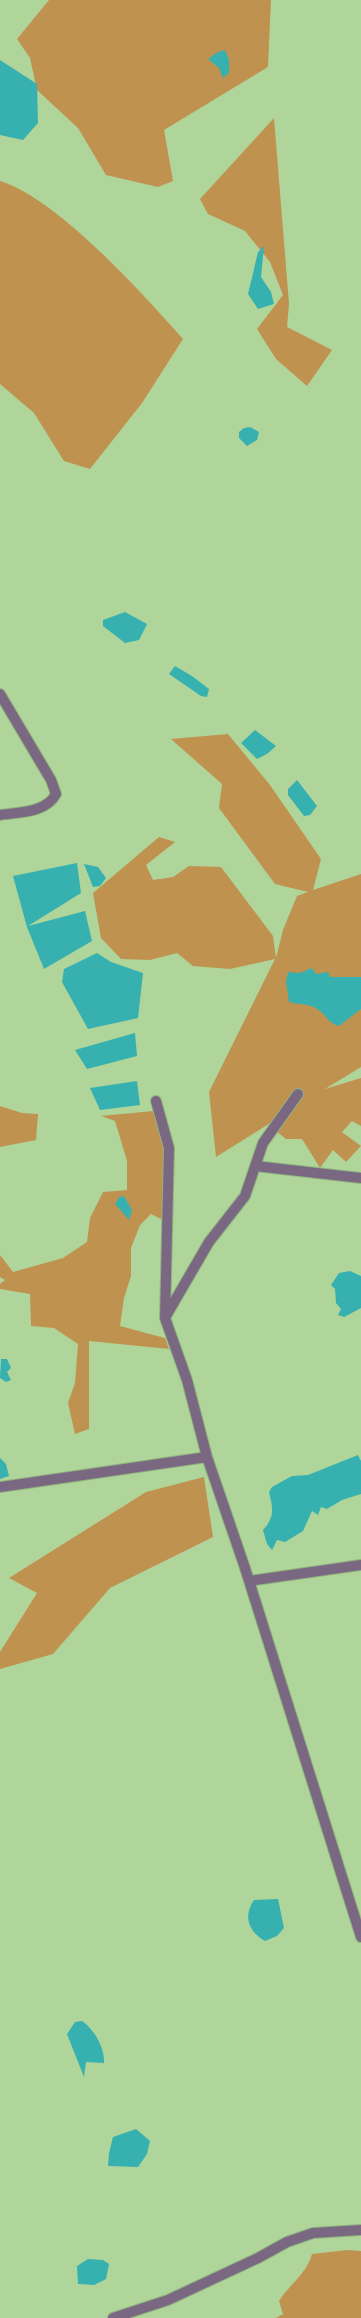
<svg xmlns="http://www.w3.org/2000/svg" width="361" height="2318" font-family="'Alegreya Sans',sans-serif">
<rect width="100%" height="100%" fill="#afd59a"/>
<path fill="#c0924f" d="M49 0H271L268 67 164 130 173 181 158 187 106 175 78 128 37 90 30 58 17 39Z
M274 118 289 304 287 327 332 350 307 386 276 359 257 329 283 295 270 262 245 231 208 214 200 199Z
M0 181C58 199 142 293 183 339L142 403 90 469 64 461 34 413 0 384Z
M228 734 270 785 321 859 313 890 361 874V1067L325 1089 361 1078V1126L352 1121 342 1132 361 1146 346 1162 333 1150 320 1168 302 1139H286L276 1131 288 1112 216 1157 209 1092 275 959 230 969 193 966 177 953 150 960 121 959 101 938 93 893 159 837 175 842 146 865 153 880 173 877 189 866 221 867 273 936 276 958 283 930 297 896 308 892 275 884 219 808 222 784 171 739Z
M0 1106 22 1113 38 1114 36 1140 0 1147Z
M153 1111 169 1155 163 1220 151 1214 140 1225 131 1248V1276L124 1298 120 1326 165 1338 169 1349 89 1341V1429L75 1434 68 1403 75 1383 78 1344 54 1328 31 1326 30 1294 0 1289V1284L5 1280 0 1277V1255L13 1272 63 1258 87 1242 90 1218 103 1192 127 1190V1161L115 1121 101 1116Z
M204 1477 213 1537 110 1588 53 1654 0 1669V1652L37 1593 9 1578 146 1492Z
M347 2250 361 2251V2318H276L283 2314 279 2301C289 2285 308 2272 312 2254Z"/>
<path fill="#36b1b0" d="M225 50 229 60V73L223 78 219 68 208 59 218 52Z
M0 60 37 84 38 123 23 140 0 135Z
M264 246 261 277 271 292 274 304 258 309 248 294 258 252Z
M250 427 259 432 257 440 247 446 239 438V432L244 428Z
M125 612 147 624 139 640 125 643 103 626V620Z
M175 666 192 676 209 689 207 697 201 696 169 674Z
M255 730 276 746 267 754 257 759 241 743Z
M297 780 317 806 310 815 304 816 288 795V789Z
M77 863 81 893 28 926 85 911 92 941 44 969 27 927 13 876Z
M84 864 98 867 106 878 100 886 93 887Z
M97 953 111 962 143 973 138 1018 88 1029 62 982 64 969Z
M312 968 316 974 328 972 330 977H361V1009L339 1026C327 1023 326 1014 317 1009 308 1003 299 1005 289 1002L286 982 288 972 300 973Z
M135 1033 137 1056 87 1069 75 1050Z
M137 1081 140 1105 100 1110 90 1088Z
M124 1196 132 1210 129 1220 115 1204 119 1197Z
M350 1271 361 1276V1308L344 1317 338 1315 341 1309 336 1303 335 1289 331 1285 339 1273Z
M1 1359H7L11 1368 7 1372 11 1380 6 1382 0 1378Z
M358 1455 361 1461V1494L342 1500 327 1509 321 1507 318 1515 312 1511 303 1531 285 1542 277 1540 272 1550 267 1544 263 1530C275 1517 273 1508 269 1492L272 1487 292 1476 308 1475Z
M0 1458 6 1464 9 1476 0 1479Z
M278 1899 284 1928 277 1936 265 1941C248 1931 243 1916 254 1900Z
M82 2021C94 2029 105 2048 104 2063L86 2062 84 2077 67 2034 75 2022Z
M136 2129 150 2141 147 2154 138 2167 108 2166 109 2153 113 2137Z
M88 2259 103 2260 109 2264 106 2279 94 2285 78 2284 77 2266Z"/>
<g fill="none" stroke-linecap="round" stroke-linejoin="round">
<defs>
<path id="minor" d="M0 694 51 780 56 794C46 813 19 812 0 815
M156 1101 169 1148 165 1318 187 1380 207 1457 245 1568 361 1937
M255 1166 361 1178
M166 1316 209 1242 245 1196 263 1143 298 1094
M0 1487 207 1457
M249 1581 361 1565
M113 2318 168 2300 258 2258 287 2242 313 2233 361 2230"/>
</defs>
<use href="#minor" stroke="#91b37f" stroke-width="12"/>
<use href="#minor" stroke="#7a6883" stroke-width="10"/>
</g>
</svg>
